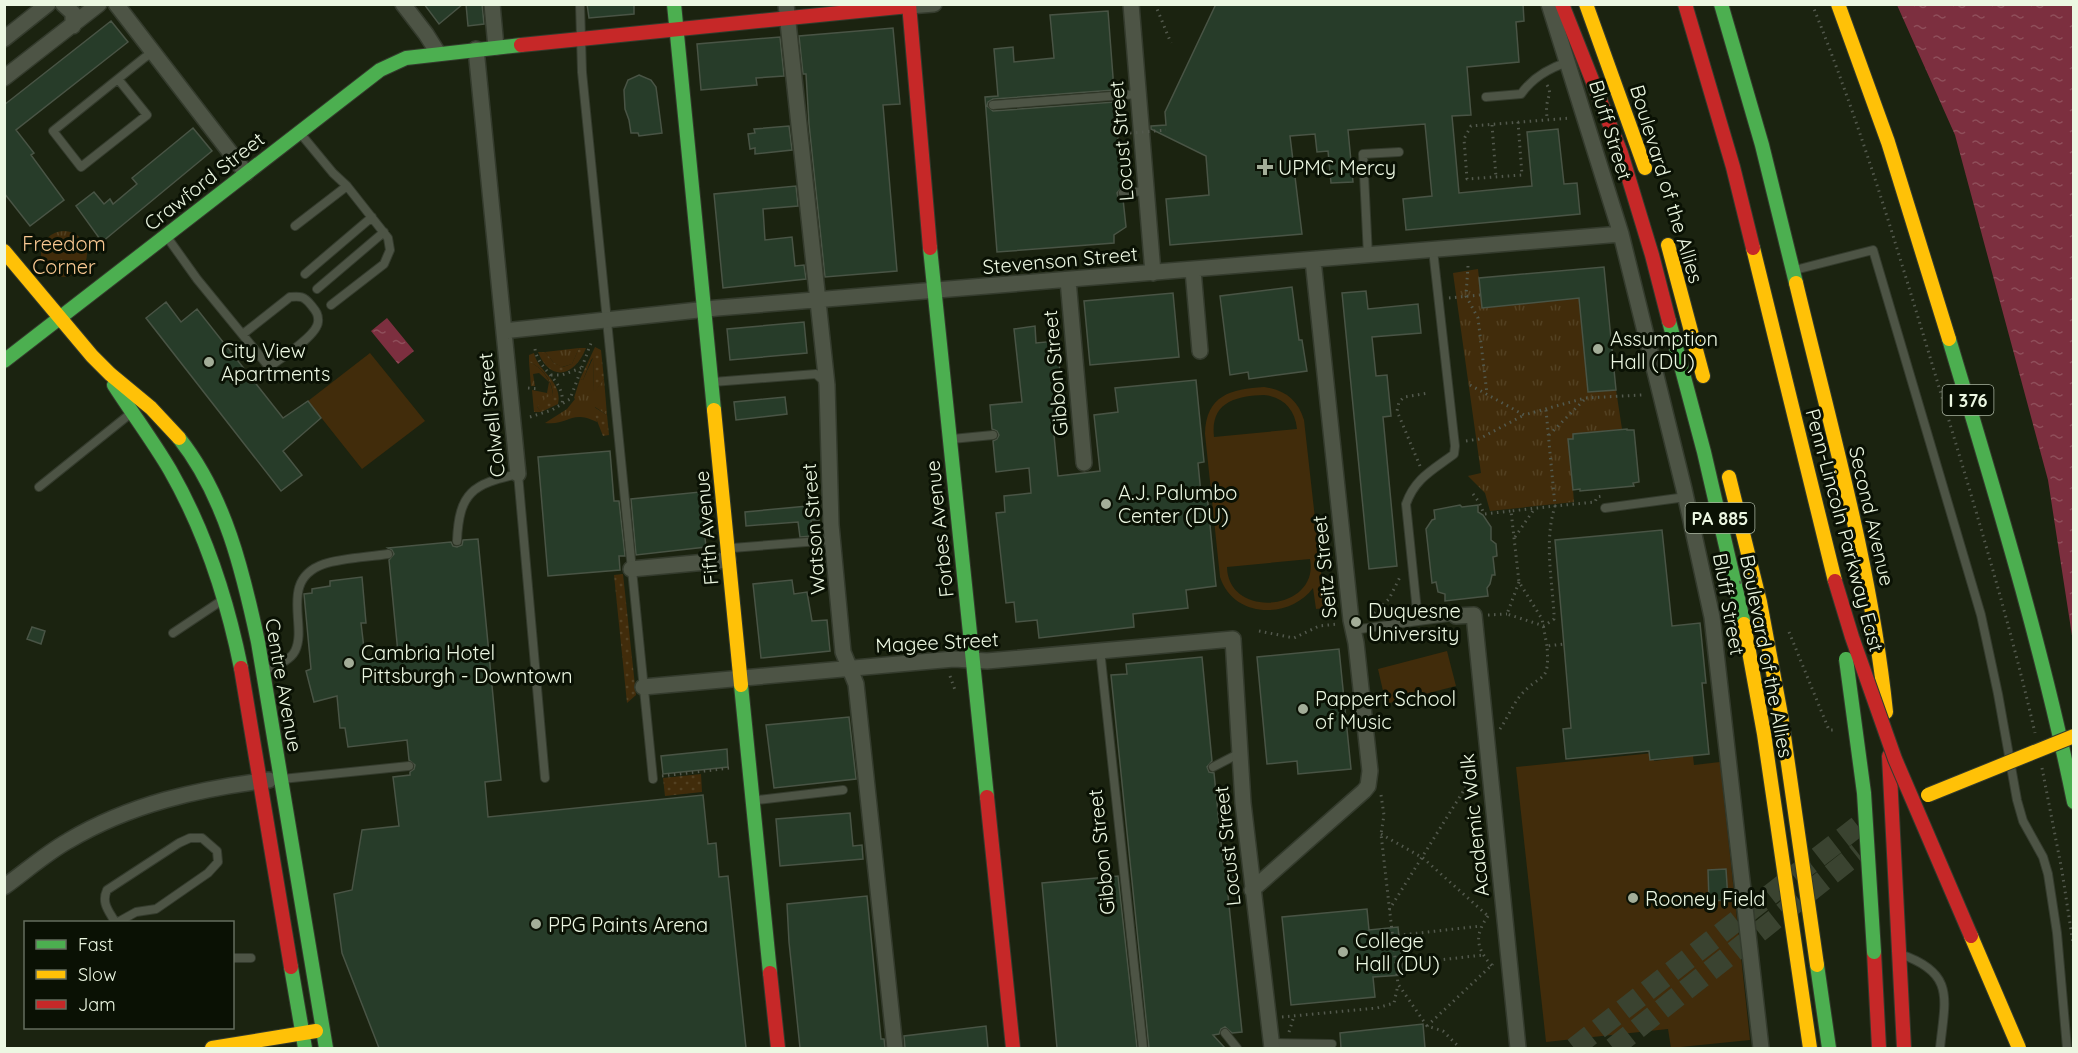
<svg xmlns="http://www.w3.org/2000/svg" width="2078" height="1053" font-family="Quicksand,sans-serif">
<defs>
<pattern id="grass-tufts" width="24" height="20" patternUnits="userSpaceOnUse" patternTransform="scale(1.5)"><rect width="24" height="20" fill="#412c0b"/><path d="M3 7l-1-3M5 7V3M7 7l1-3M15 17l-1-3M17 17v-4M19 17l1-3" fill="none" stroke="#534122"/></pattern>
<pattern id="garden-dots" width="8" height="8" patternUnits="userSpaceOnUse" patternTransform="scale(1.5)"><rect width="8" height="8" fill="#412c0b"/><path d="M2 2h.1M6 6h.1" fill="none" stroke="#534122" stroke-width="1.8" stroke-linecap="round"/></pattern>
<pattern id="water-ripples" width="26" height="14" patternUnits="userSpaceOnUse" patternTransform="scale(1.5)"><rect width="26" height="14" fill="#7c2f3f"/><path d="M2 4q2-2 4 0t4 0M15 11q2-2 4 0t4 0" fill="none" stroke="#8f4e5a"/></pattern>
</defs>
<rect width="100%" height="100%" fill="#1b2310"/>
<path fill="url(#grass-tufts)" d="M41 254a23 23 0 1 1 46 0a23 23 0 1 1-46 0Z
M1478 269 1482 307 1579 298 1588 392 1616 390 1622 429 1573 434V439H1569L1574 502 1490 511 1485 493 1468 476 1481 473 1453 273Z
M579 348 572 364 562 367 554 363 545 352Z
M593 358 594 392 604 379 607 415 595 407 597 422C570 409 569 426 545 423L567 409 575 399 574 398 580 379 583 380Z
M529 362C542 367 552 381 553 395L537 407 541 412H534L532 390 547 393 549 382 539 373 533 374 535 386H531Z"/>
<path fill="url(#garden-dots)" d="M595 347 601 350 604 379 594 393 593 358 591 360 583 380 580 379Z
M579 348H586C576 375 551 384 538 352H545L554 363 563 367 572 364Z
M534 353C538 372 563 381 558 404L541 412 537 407 545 398 553 395C553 381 542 367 529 362V355Z
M594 407 607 415 609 435 603 436 594 413Z
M623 574 636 695 627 703 614 575Z
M701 774 702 792 665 796 663 778Z"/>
<path fill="#412c0b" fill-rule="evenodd" d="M370 353 425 421 362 469 308 401Z
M1264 387C1285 390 1298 400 1304 420L1325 608 1316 609 1313 588C1289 620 1233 618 1220 577L1205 434C1206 395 1231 389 1264 387ZM1264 395C1283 397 1295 409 1297 429L1214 437C1210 402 1236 396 1264 395ZM1310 559C1320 611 1228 620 1227 567Z
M1447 651 1456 686 1386 704 1378 669Z
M1653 753 1654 761 1693 756 1694 765 1720 762 1750 1040 1671 1048 1668 1029 1546 1042 1516 767Z"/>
<path fill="url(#water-ripples)" d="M1897 5H2073V642L2048 480 1955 135Z
M387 318 414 351 398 364 371 331Z"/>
<path fill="#273c29" stroke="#495445" stroke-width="1.5" d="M424 4H463L439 24Z
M466 4H482L484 24 468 26Z
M587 4H634V14L589 18Z
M1216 4H1523L1524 21 1516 22 1519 62 1467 67 1471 115 1452 116 1459 193 1532 186 1527 132 1558 129 1564 184 1577 183 1580 214 1406 230 1403 199 1432 196 1425 124 1348 130 1353 182 1331 183 1328 151 1317 152 1315 134 1290 136 1302 234 1170 245 1166 199 1209 195 1206 156 1151 129V126L1166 125 1165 112Z
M1108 11 1114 90 993 99 988 102 987 106 993 111 1115 102 1122 187 1117 193 1118 197 1123 199 1126 227 1114 235V243L997 252 985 97 998 96 994 49 1013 47 1014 62 1054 58 1050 15Z
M111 21 128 42 16 130 34 153 31 155 64 200 30 226 4 193V105Z
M893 28 900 104 883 105 897 271 825 277 809 124 806 74H803L799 36Z
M780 37 784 76 756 78 757 85 701 90 697 44Z
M639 75 651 80 656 87 662 133 639 136 638 133H631L629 120 625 109 624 90 628 80Z
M789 126 792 150 755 154V148L750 149 748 134 755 133 754 129Z
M193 128 212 151 102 242 76 206 94 192 104 204 110 199 113 204 137 184 132 178Z
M796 186 798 206 763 209 765 240 792 237 795 266 804 265 806 279 723 288 714 194Z
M1604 267 1616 390 1588 392 1579 298 1482 308 1479 278Z
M1292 287 1299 340H1302L1307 371 1249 379 1248 372 1230 375 1220 296Z
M1366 291 1368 309 1418 304 1421 333 1372 337 1376 376 1387 375 1391 416 1383 417 1397 566 1369 569 1342 293Z
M1173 293 1179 357 1090 365 1084 301Z
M166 302 181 322 197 309 283 418 308 401 321 418 283 451 302 475 281 491 146 318Z
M804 322 807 353 730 360 727 329Z
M1035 326 1036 343 1057 341 1064 414 1052 415 1058 476 1100 471 1094 415 1118 412 1115 388 1196 380 1204 462 1198 463 1201 494H1207L1216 586 1186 590 1188 608 1133 614 1134 627 1039 638 1037 620 1016 622 1014 602 1006 603 996 513 1005 512 1004 496 1031 493 1029 468 996 472 993 441 997 439 999 435 997 431 992 429 990 405 1022 402 1014 329Z
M785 397 787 414 736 420 734 402Z
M1627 429V430H1634L1639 482 1633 483 1634 486 1580 491V489L1573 490 1568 439H1573V434Z
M610 451 614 501H619L625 556H619L620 570 548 576 538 457Z
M700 492 706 547 636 555 631 499Z
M818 505 819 520H811L812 536 800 537 798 522 746 526 745 512Z
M1460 505 1462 507 1478 505V512L1483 515 1491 527V540L1496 544 1497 556 1493 557 1495 575H1492L1490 584 1487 588 1488 596 1445 601V594L1438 592 1436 582 1432 583 1426 529 1432 520 1435 519 1434 510Z
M1662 530 1672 626 1700 623 1706 683H1702L1709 754 1650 760 1649 751 1566 759 1563 729 1571 728 1555 540Z
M478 539 501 780 485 782 488 817 703 795 708 844 716 843 719 877 728 876 746 1048H379L342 953 334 894 352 890 362 830 399 826 393 777 410 775V772L414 769 415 765 409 760 407 740 348 747 345 728H340L337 696 314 702 306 671 311 669 304 594 312 593V589L330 586V581L362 577 366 623H361L365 657 398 653 389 560 394 554 392 550 388 548 451 542 453 546 457 547 462 545 463 540Z
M792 580 794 594 807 592 812 621 827 620 830 651 761 658 753 584Z
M32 627 45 631 41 644 27 639Z
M1339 649 1351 769 1298 774 1297 761 1267 764 1257 657Z
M1202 657 1212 761 1207 767 1209 772 1214 773 1223 862 1229 861V864L1233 863 1234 868H1237L1240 893 1228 895 1242 1032 1232 1033 1225 1027 1221 1029 1219 1034 1213 1035 1225 1048H1149L1111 675 1127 674 1126 664Z
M849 717 856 779 774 788 766 725Z
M727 749 728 767 663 774 661 756Z
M850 813 853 846 862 845 863 859 780 866 776 819Z
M1726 869 1728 900 1709 901 1708 870Z
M1118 876 1137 1048H1057L1042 883Z
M867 896 881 1039H884L885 1048H800L789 942 787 904Z
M1367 909 1369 930 1398 927 1403 975 1373 977 1375 997 1291 1005 1282 917Z
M1423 1024 1425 1048H1341L1340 1033Z
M986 1026 988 1048H905L904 1036Z"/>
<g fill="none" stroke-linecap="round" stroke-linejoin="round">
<path stroke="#3a4330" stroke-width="21" stroke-dasharray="21 10" stroke-linecap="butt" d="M1574 1048 1858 826
M1613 1048 1858 853"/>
<defs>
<path id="lane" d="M580 4 582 72 653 779
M118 79 147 115 81 167 53 131 144 58 153 52
M1486 97 1521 94C1533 77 1549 68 1568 62
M993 105 1138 94
M300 133 333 173 347 186 388 238 390 250 384 264 331 305
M1123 193 1146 191
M295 226 347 186
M167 237 197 279 269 367C281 358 317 336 318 322 319 314 315 310 311 305 304 296 300 296 290 297L243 334
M1368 256 1363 154 1399 152
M1795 270 1873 250 1981 615 1998 694 2017 800 2023 821 2043 857 2048 874 2057 933 2067 1048
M305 274 372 217
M317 289 384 232
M713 382 816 374 826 383
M952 439 993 435
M39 487 130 414
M1605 508 1686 497
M457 541C459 492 473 484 518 474L545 778
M732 548 832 540
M1418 621 1456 616
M1353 630 1418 621 1406 504C1415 478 1433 470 1454 454L1455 446 1433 250
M173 633 224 599
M1100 650 1143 1048
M264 671C275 666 290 661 295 651 308 626 278 580 324 564 342 558 369 557 388 554
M1213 767 1240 753
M282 779 409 766
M757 800 843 790
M115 922C109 911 101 903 107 890L179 843 190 838H202L217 851 218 862 208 873 156 909 136 912 118 922
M1900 954C1956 973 1945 999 1940 1048
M232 958H251
M1225 1033 1237 1048
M1271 1043 1332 1044"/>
<path id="street" d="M63 4 73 13V26
M116 4 246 173
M403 4 426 34 438 53
M492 4 496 47
M786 4 827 385 831 525 843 652 856 684 895 1048
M1131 4 1153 273
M1549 4 1621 234 1684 489 1712 617 1761 1048
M909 6 934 4
M4 39 48 4
M476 49 518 474
M4 78 99 4
M1193 270 1200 351
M1068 280 1084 463
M504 331 717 308 1621 234
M631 569 728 560
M1456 616 1474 615 1518 1048
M643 687 954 659 987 661 1233 639 1243 803 1272 1048
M4 887C25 872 45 854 68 841 130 804 198 789 269 780
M1252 890 1364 791 1368 786 1370 771 1356 643 1351 620 1313 260"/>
<path id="fast" d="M674 4 714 410
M1721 4 1762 145 1796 283
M930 248 987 797
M1669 321 1704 452 1744 624
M1949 339C1995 493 2042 645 2074 802
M4 361 380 70 406 58 521 45
M114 385C132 413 153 441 170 470 205 531 227 599 241 668
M179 438C225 496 243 572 258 642L326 1048
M741 685 770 973
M1817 965 1829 1048
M291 967 305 1048"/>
<path id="slow" d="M1586 4 1645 168
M1838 4 1888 142 1949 339
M1668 245 1703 376
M1753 248 1835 581
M4 251 92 356 110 374 151 408 179 438
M1796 283C1830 425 1871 566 1886 712
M714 410 741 685
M1729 477 1760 602 1781 715 1817 965
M1744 624 1764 734 1810 1048
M212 1048 316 1031"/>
<path id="jam" d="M909 4 930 248
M1562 4 1621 153 1652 255 1669 321
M1685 4 1733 167 1753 248
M521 45 909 6
M241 668 291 967
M1889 756 1904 1048
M987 797 1013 1048
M1874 952 1879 1048
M770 973 778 1048"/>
</defs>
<use href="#lane" stroke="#343b2d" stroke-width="10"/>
<use href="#street" stroke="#343b2d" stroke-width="18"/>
<use href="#fast" stroke="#343b2d" stroke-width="16"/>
<use href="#slow" stroke="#343b2d" stroke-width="16"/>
<use href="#jam" stroke="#343b2d" stroke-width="16"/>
<path stroke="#53594d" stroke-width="3" stroke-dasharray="1.5 4.5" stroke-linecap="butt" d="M1155 4 1171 43
M1812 4C1859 120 1894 238 1930 357 1967 482 2006 606 2035 733
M1547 85C1552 93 1548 96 1547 104 1546 109 1547 115 1547 120
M1518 122 1522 175 1467 179 1464 139 1471 126 1571 118
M1492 125 1496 177
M1468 266 1466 296 1478 318 1487 394
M1449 298 1480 295
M535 349C538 371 566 380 562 405
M551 375H562L581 368
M1470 385 1524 415 1585 398 1642 395
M528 388 540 389
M1546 410 1555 506 1595 502 1597 497 1602 496
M530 417 552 410 570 399 591 343
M1549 435 1584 400
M1466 441 1479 439 1524 415
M1420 466 1397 411 1399 402 1404 397 1428 393
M1473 494 1479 502 1484 514 1511 511
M1515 537 1535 508
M1519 582 1507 614 1544 626 1554 619V614C1552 578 1544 541 1555 506L1511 511 1519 582 1542 619 1547 646
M1374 613 1389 599 1401 575
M1488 615 1507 614
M1259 631 1294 638 1319 626 1338 624
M1789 632 1829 730H1834
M950 676 955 690
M1500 729C1507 719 1512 706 1520 696 1541 671 1550 686 1547 646L1564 644
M2042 768 2062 871 2074 950
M662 776 730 768
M1381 795 1384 815 1381 834 1398 984 1427 1026 1443 1031 1460 1048
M1381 834 1423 858 1489 917
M1389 910 1474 774
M1488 916C1474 936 1476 948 1492 966
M1392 936 1481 926
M1396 965 1483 955
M1282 1017 1377 1008 1394 1003 1398 985
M1427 1026 1493 964
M1289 1032 1294 1016"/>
<use href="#lane" stroke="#4d5445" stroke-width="8"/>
<use href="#street" stroke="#4d5445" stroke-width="15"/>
<use href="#fast" stroke="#4caf50" stroke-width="14"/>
<use href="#slow" stroke="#ffc107" stroke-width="14"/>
<use href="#jam" stroke="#c62828" stroke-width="14"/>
<defs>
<path id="fast-bridge" d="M1846 659 1864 793 1874 952"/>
<path id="slow-bridge" d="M1928 795 2074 736
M1971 936 2019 1048"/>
<path id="jam-bridge" d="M1835 581 1852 637 1895 759 1971 936"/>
</defs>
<use href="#fast-bridge" stroke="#343b2d" stroke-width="16" stroke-linecap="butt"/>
<use href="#slow-bridge" stroke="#343b2d" stroke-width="16" stroke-linecap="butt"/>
<use href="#jam-bridge" stroke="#343b2d" stroke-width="16" stroke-linecap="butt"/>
<path stroke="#53594d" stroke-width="3" stroke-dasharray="1.5 4.5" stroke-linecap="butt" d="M1118 134 1166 130
M1716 588 1762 577"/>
<use href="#fast-bridge" stroke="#4caf50" stroke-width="14"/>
<use href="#slow-bridge" stroke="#ffc107" stroke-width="14"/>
<use href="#jam-bridge" stroke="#c62828" stroke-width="14"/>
</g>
<g fill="#a3ad98" stroke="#0a1104" stroke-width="2">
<path d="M1262 158h6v6h6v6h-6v6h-6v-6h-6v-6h6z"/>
<circle cx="1598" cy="349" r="6"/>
<circle cx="209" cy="362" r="6"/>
<circle cx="1106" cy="504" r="6"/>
<circle cx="1356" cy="622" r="6"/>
<circle cx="349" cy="663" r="6"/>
<circle cx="1303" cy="709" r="6"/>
<circle cx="1633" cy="898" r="6"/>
<circle cx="536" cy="924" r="6"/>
<circle cx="1343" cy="952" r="6"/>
</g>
<g text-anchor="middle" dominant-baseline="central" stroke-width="6" stroke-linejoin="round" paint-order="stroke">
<g fill="#0a1104" stroke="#a8b29f" stroke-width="1.5">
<rect x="1942.5" y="385" width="51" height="30" rx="4.5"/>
<rect x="1685.5" y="503" width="69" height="30" rx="4.5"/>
</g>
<g font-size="18" font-weight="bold" fill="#ecf7e2">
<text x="1968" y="400">I 376</text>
<text x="1720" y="518">PA 885</text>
</g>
<g font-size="20" fill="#ecf7e2" stroke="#0a1104">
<text transform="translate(1611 130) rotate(73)">Bluff Street</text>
<text transform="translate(1121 141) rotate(-95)">Locust Street</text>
<text transform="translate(204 181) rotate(-38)">Crawford Street</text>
<text transform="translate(1667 184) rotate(73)">Boulevard of the Allies</text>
<text transform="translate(1060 260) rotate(-5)">Stevenson Street</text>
<text transform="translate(1055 373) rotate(-95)">Gibbon Street</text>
<text transform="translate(491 415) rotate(-96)">Colwell Street</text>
<text transform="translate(1872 516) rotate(77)">Second Avenue</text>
<text transform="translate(706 528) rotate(-95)">Fifth Avenue</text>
<text transform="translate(813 529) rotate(-94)">Watson Street</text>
<text transform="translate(939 529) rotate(-96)">Forbes Avenue</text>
<text transform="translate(1845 530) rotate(75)">Penn-Lincoln Parkway East</text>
<text transform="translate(1324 567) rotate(-96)">Seitz Street</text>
<text transform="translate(1729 604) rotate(80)">Bluff Street</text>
<text transform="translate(937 642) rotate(-3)">Magee Street</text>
<text transform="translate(1767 656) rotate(79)">Boulevard of the Allies</text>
<text transform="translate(284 685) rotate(80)">Centre Avenue</text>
<text transform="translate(1474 825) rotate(-96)">Academic Walk</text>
<text transform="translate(1227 846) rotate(-96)">Locust Street</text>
<text transform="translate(1101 852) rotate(-96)">Gibbon Street</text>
</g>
<g font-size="20" fill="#ecf7e2" stroke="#0a1104" text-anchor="start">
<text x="1278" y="167">UPMC Mercy</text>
<text x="1610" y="338">Assumption<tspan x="1610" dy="23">Hall (DU)</tspan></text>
<text x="221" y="350">City View<tspan x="221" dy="23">Apartments</tspan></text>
<text x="1118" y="492">A.J. Palumbo<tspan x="1118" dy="23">Center (DU)</tspan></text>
<text x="1368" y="610">Duquesne<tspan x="1368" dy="23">University</tspan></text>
<text x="361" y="652">Cambria Hotel<tspan x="361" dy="23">Pittsburgh - Downtown</tspan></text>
<text x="1315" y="698">Pappert School<tspan x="1315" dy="23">of Music</tspan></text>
<text x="1645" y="898">Rooney Field</text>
<text x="548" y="924">PPG Paints Arena</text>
<text x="1355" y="940">College<tspan x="1355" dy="23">Hall (DU)</tspan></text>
</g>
<g font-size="20" fill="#f9c892" stroke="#0a1104">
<text x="64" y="243">Freedom<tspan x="64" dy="23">Corner</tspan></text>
</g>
</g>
<rect width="2078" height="1053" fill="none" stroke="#ecf7e2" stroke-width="12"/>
<rect x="24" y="921" width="210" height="108" fill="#0a1104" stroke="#646d5d" stroke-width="1.5"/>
<rect x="36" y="940" width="30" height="9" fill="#4caf50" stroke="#646d5d" stroke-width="1.5"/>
<text x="78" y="951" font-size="18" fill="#ecf7e2">Fast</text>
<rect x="36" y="970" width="30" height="9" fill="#ffc107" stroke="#646d5d" stroke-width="1.5"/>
<text x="78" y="981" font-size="18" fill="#ecf7e2">Slow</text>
<rect x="36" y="1000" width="30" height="9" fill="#c62828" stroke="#646d5d" stroke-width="1.5"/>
<text x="78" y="1011" font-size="18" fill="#ecf7e2">Jam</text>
</svg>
